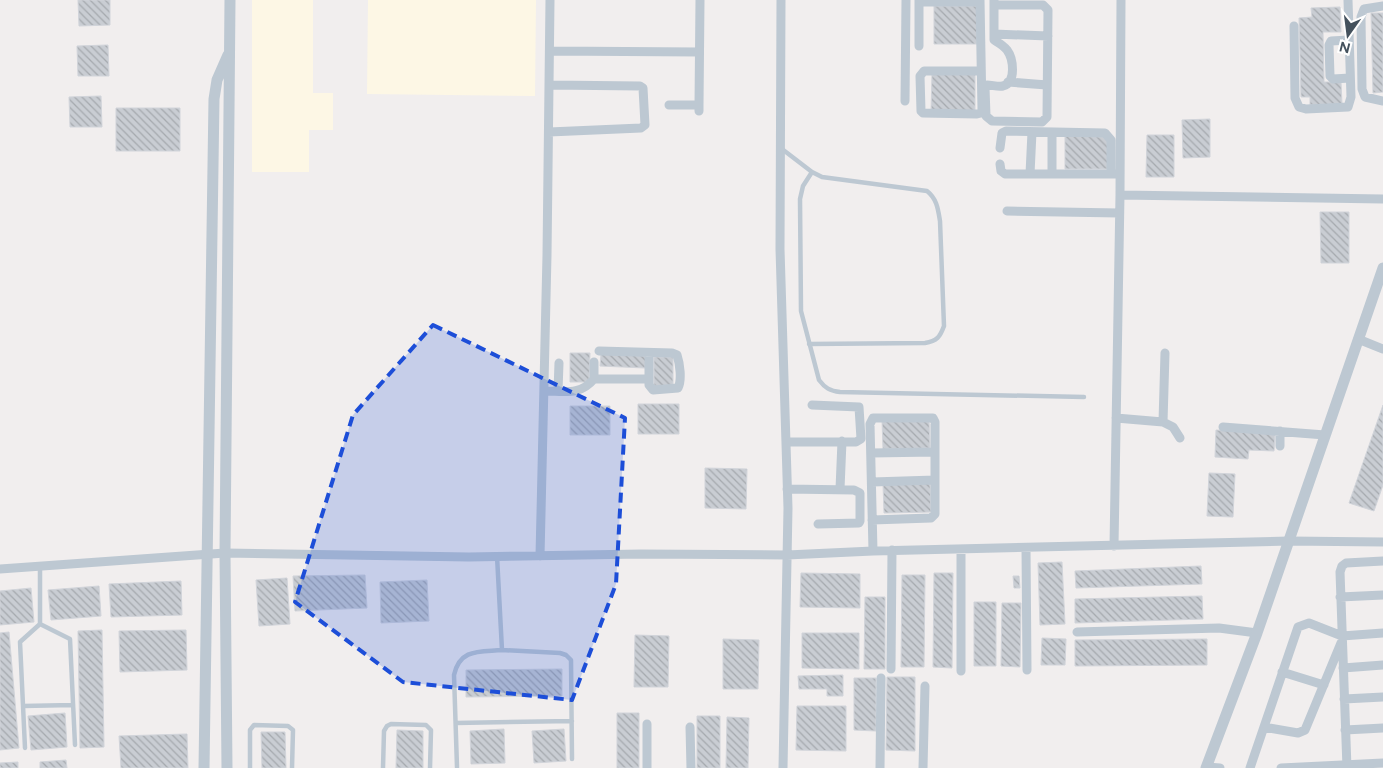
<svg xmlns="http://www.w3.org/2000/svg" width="1383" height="768" font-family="Figtree,sans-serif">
<defs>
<pattern id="building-back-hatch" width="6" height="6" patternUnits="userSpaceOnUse" patternTransform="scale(1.25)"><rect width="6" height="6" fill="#c9cdd3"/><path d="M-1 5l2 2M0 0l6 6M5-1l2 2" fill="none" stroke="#a5a9ae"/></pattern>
</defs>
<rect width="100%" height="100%" fill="#f1eeee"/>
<path fill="#fdf7e5" d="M252 0H313V93H333V130H309V172H252Z
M368 0H536L535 96 367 94Z"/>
<path fill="url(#building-back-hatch)" stroke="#d1d4da" d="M78 0H110V25L79 26Z
M934 6H977V44H934Z
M1340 7 1341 32H1323L1324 82H1341L1342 104 1310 105V97H1301L1299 18 1312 17 1311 8Z
M1371 13H1383V92L1373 93Z
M108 45 109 76H78L77 46Z
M932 74H975V112H931Z
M101 96 102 127H70L69 97Z
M116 108H180V151H116Z
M1210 119V157L1183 158 1182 120Z
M1147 135H1174V177H1146Z
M1065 136 1108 137V169H1065Z
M1320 212H1349V263H1321Z
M570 353H590L589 382H570Z
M601 354 646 356 645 368 600 366Z
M654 357H673V386H654Z
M638 404H679V434H638Z
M1383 405V485L1374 511 1349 503Z
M570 406H610V435H570Z
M929 419 930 448 883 449 882 420Z
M1216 430 1275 433 1274 451 1249 450 1248 459 1215 457Z
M705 468 747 469 746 509 705 508Z
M1209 473 1235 474 1233 517 1207 516Z
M930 483 931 512 884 513 883 484Z
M1062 562 1065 624 1040 625 1038 563Z
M1201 566 1202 584 1076 588 1075 571Z
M801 573 860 574V608L800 607Z
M934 573H953L952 668 933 667Z
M365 575 367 608 295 611 293 576Z
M902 575H925L924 667H901Z
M1013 576H1019L1020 588H1014Z
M287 578 290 624 259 626 256 580Z
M427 580 429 621 381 623 380 582Z
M181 581 182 615 111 617 109 584Z
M99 586 101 616 51 620 48 590Z
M31 588 34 622 0 625V591Z
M1202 596 1203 619 1075 623V599Z
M865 597H885V669H864Z
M974 602H996V666H974Z
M1002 603H1021L1020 667 1001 666Z
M102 630 104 747 80 748 78 631Z
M186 630 187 670 120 672 119 631Z
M9 632 19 748 0 750V633Z
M802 633H859V669L802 668Z
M635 635 669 636 668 687H634Z
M1042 638 1066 639 1065 665H1041Z
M723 639 759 640 758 689H723Z
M1207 639V665L1075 666V640Z
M562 669V696L466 697V670Z
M843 675V696H827V689H799L798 676Z
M887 677H915V751L886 750Z
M854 678H876V731L854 730Z
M797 706H846V751L796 750Z
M65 713 67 747 31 750 28 716Z
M617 713H639V768H617Z
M697 716H720V768H697Z
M727 717 749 718 748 768H726Z
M504 729 505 763 471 764 470 731Z
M564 729 566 761 534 763 532 731Z
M397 730 423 731V768H396Z
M261 732H285L286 768H262Z
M187 734 188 768H121L119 736Z
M66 760 67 768H40V762Z
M18 762V768H0V763Z"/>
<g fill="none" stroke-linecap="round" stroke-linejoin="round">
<path stroke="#bdc8d2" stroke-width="4.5" d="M782 149 812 172 822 177 927 191C937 199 938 209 940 221L944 326C940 337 937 341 925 343L809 344
M812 172 803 186 800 199 801 311 819 380C825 388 830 391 840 392L1084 397
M497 556 502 650 560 653 566 655 571 660 572 759
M40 566V624L70 639 75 745
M23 706 73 705
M456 723 572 721
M25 748 20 642 40 624
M457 767 454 675C460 648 480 652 502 650
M250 768V730L254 725 288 726 293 730 292 768
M383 768 384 731 387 726 391 724 426 725 431 730 430 768"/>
<path stroke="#bdc8d2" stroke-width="9" d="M781 0 780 249 788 508 783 768
M919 0V46
M980 0 982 110 981 113 977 114 923 113 921 111 920 76 924 71H981
M919 2H980
M994 5H1043L1048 10 1047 117 1042 122 992 121 986 116 985 88 987 85C992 85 998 87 1003 86 1017 82 1013 58 1007 50 1003 45 999 43 994 40V0
M1383 6 1364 9 1361 17 1362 89 1365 97 1383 101
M1294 26 1295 98 1299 107 1306 109 1348 107 1351 97 1348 0
M994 34 1048 36
M1349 40 1331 41 1329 45 1330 76 1333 79 1350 78
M550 51 699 52
M1008 82 1047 85
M905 101 906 0
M669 105H699V111
M699 105 700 0
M549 132 641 128 645 125 643 88 640 86 550 85
M1000 148 1002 133 1006 131 1105 133 1111 140V174
M1000 164 1001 171 1005 174H1117
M1030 174 1032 132
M1052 174V133
M1120 195 1383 199
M1007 211 1119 213
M1358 339 1383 349
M599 351 672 353 677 355C680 364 682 380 678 388L653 390 649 385V353
M594 379V362
M544 391C564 391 580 396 594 379H649
M558 391 559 363
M1116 418 1163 422 1173 427 1180 438
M1163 422 1165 353
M1223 427 1325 435
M786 442H856L861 439 859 407 812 405
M1280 446V431
M871 453 935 452
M872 482 935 480
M787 489 854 490 860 493V521L859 523 818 524
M840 489 842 441
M872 520 931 518 935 514V422L933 418H873L870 424C871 466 872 508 873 551
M1114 546 1120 195 1121 0
M1026 548 1027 670
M961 549V671
M540 556 547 255 550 0
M0 569 225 553 469 557 641 554 787 555 873 551 1289 541 1383 542
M1340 597 1383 595
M1077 632 1219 628 1257 633
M1343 668 1383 665
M891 669 892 550
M1282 672 1324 685
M1344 699 1383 697
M647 724V768
M690 727 691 768
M1264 727 1298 733 1305 730 1341 643
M1345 730 1383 728
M1207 767 1220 768
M880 768 881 678
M923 768 925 686
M1250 768 1298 627 1309 623 1342 636 1383 633
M1281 768 1383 763
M1347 768 1340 572 1342 566 1346 563 1383 561"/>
<path stroke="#bdc8d2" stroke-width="11" d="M204 768 214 99 217 80 228 55
M227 768 225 553 230 0
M1206 768 1257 633 1383 268"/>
</g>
<path fill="#1d4ed8" fill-opacity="0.2" stroke="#1d4ed8" stroke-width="4" stroke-dasharray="10 6" stroke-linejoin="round" d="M433 325 625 418 616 584 572 700 403 682 295 602 353 415Z"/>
<g transform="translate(1348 35) rotate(194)" stroke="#ffffff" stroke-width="4" paint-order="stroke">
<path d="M0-4L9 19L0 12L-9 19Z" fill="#44515d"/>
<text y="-8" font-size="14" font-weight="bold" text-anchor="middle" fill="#44515d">N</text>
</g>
</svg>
